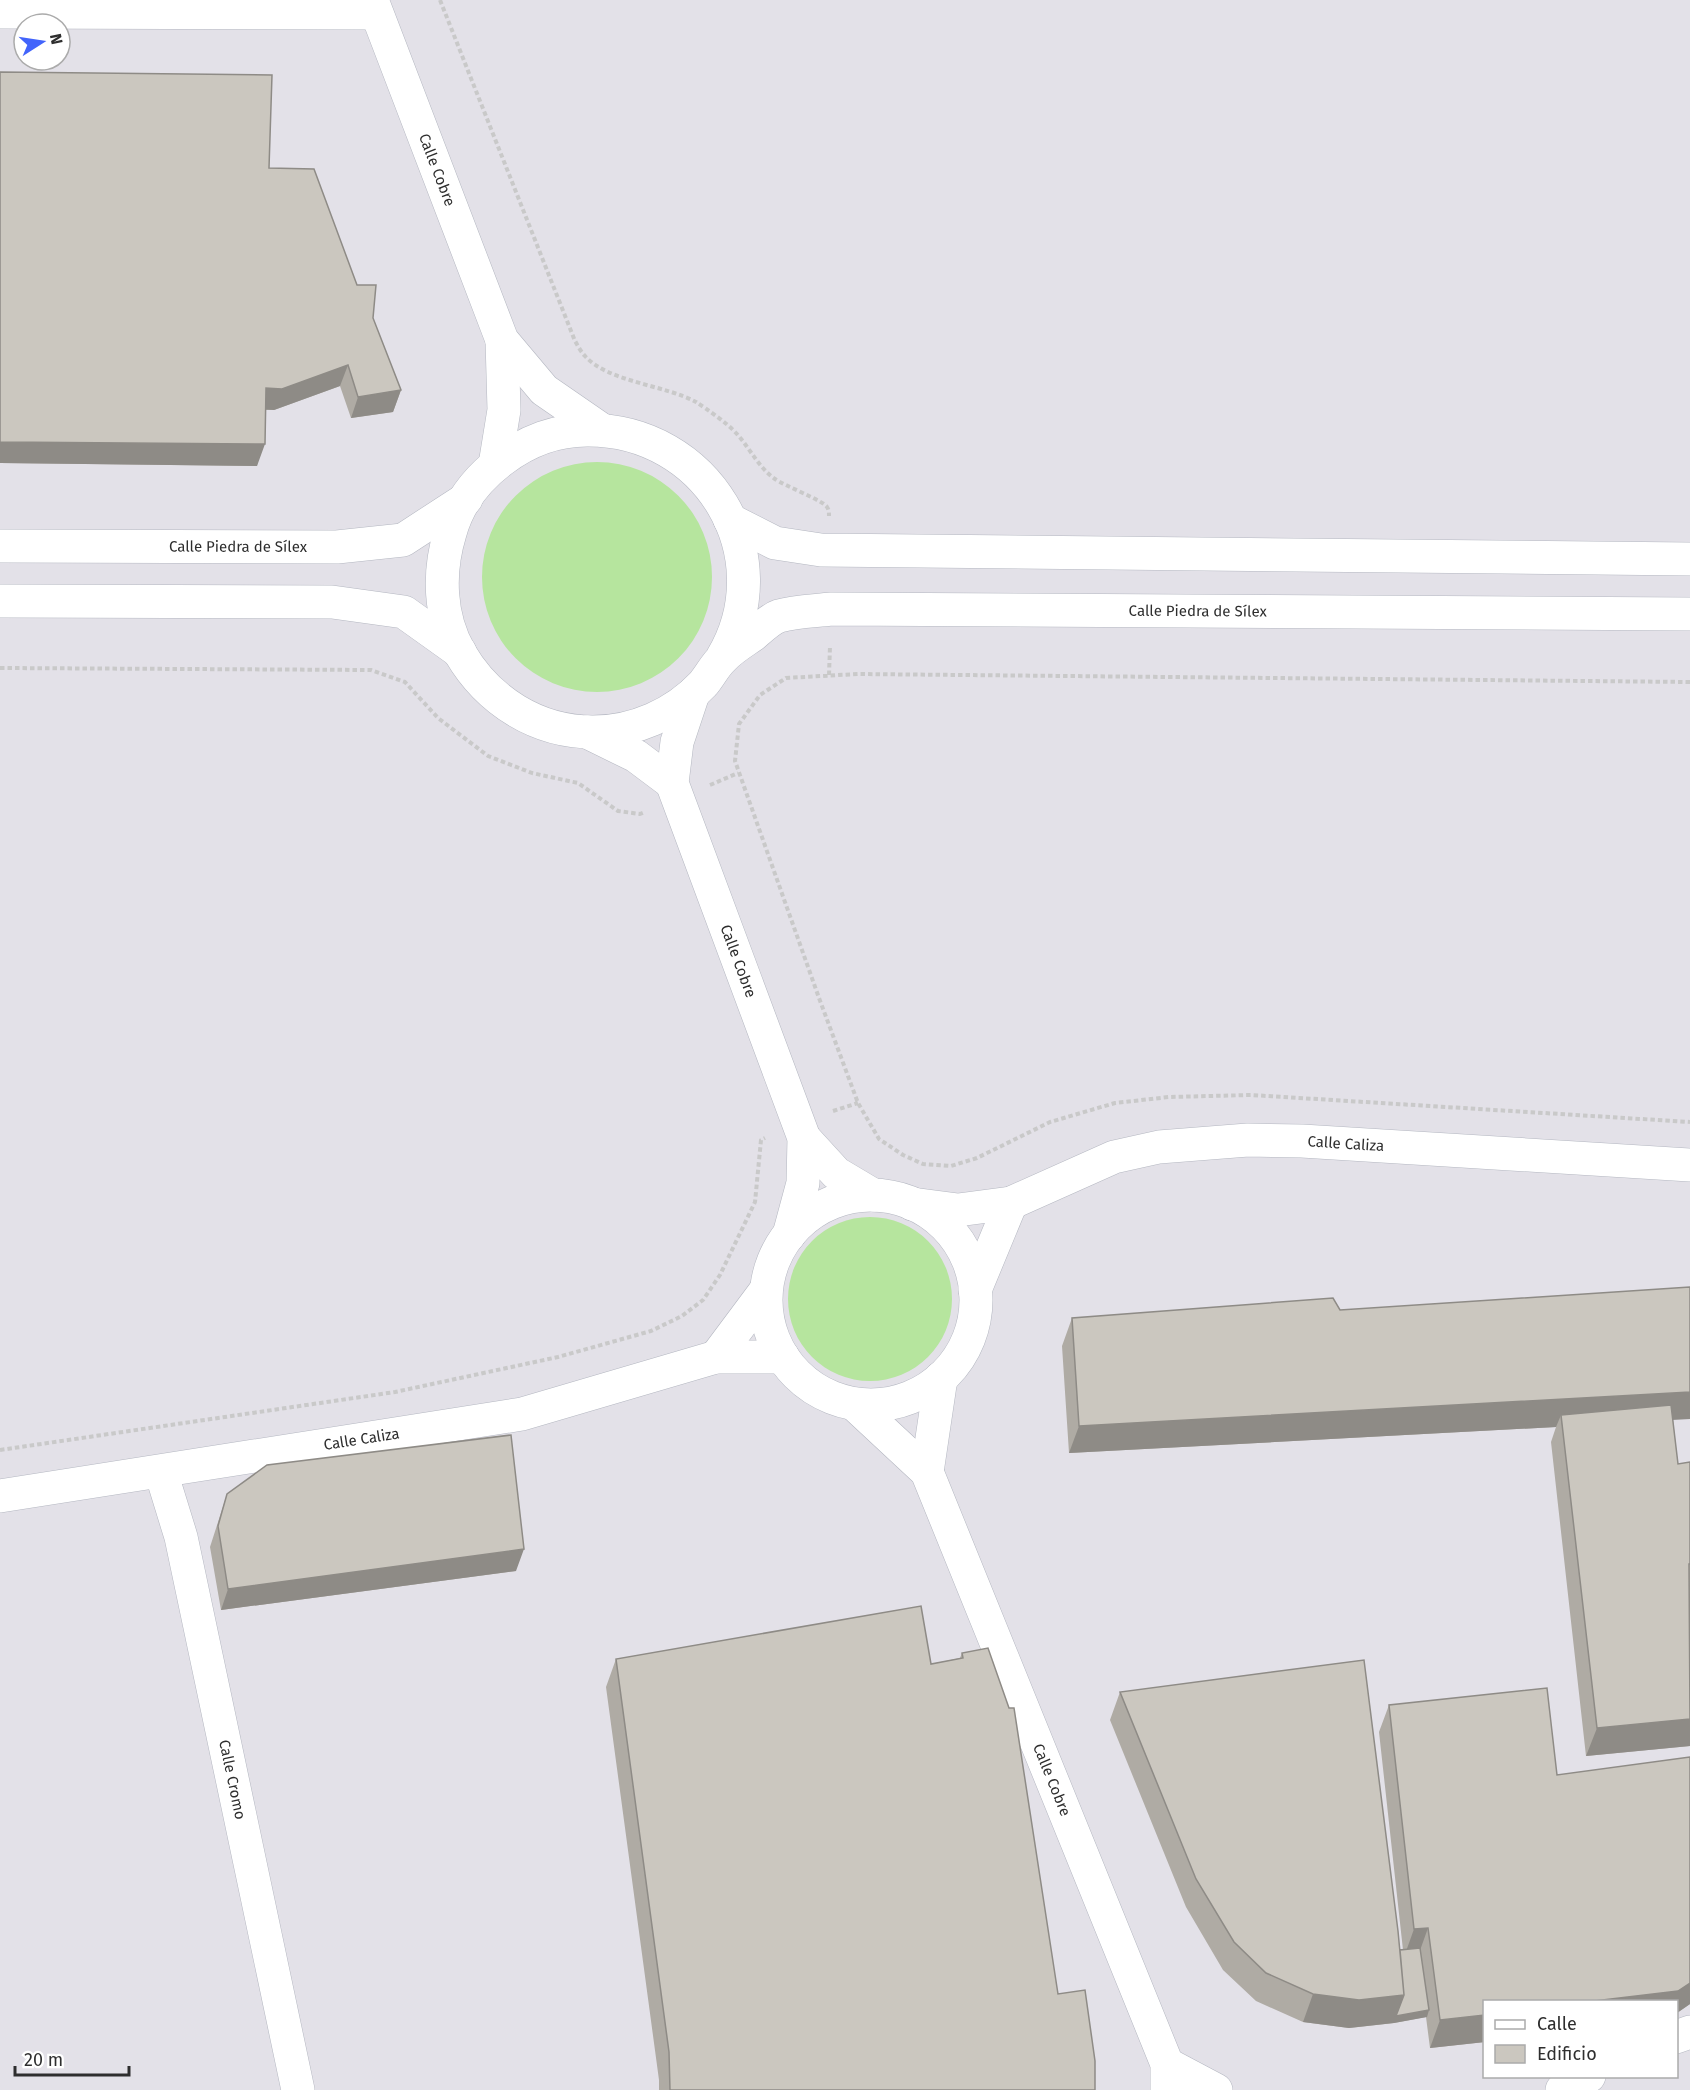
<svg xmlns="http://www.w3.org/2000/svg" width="1690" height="2090" font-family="'Fira Sans',sans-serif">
<rect width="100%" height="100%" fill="#efe9e1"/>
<path fill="#e3e1e8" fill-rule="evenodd" d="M0 0H1690V2090H0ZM24 24H60V60H24ZM1484 2002H1676V2076H1484Z"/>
<path fill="#b6e59e" d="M482 577a115 115 0 1 1 230 0a115 115 0 1 1-230 0Z
M788 1299a82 82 0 1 1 164 0a82 82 0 1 1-164 0Z"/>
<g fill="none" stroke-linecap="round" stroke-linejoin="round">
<defs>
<g id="minor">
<path id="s1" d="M372 0 502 340 544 390 602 430"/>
<path d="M0 12 376 13"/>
<path d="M495 465 504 410 502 340"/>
<path d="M730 520 775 543 821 550 1690 559"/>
<path id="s2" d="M0 546 337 547 403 540 466 499"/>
<path d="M0 601 332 602 404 612 460 652"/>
<path id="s3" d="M722 658C783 555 707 429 587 430 557 430 527 441 502 460 478 478 458 503 450 533 438 572 439 617 460 653 488 701 537 732 593 732 634 732 675 714 703 684 710 676 715 665 723 658 731 649 743 642 753 635 760 629 770 619 779 616 795 611 815 611 832 609L1690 614"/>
<path id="s4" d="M693 694 677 742 672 783 804 1138 803 1183 789 1235"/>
<path d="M587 732 636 756 672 783"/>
<path d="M804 1138 836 1173 873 1195"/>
<circle cx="871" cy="1300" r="105"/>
<path id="s5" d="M912 1204 958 1210 1011 1203 1114 1157 1159 1147 1248 1140 1302 1141 1690 1165"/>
<path d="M975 1290 1011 1203"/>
<path d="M716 1357 766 1290"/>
<path id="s6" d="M854 1404 927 1472 1167 2064V2090"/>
<path id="s7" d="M161 1472 181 1537 298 2090"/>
<path d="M927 1472 941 1378"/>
<path id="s8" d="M0 1496 522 1414 716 1357H783"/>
<path d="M1676 2037 1690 2032"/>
<path d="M1167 2064 1216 2090"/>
<path d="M1562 2090 1589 2076"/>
</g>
</defs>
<use href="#minor" stroke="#b4b7c1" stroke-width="34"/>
<path stroke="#c9c9c9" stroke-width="4" stroke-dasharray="4.5 3" stroke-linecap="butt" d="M440 0 575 341C578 346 581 352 585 356 608 382 665 385 696 402 707 409 727 423 736 433 750 448 758 467 775 479 785 486 824 501 827 507 829 510 829 513 829 516
M0 668 371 670 405 682 438 718 488 756 532 773 578 783 618 811 640 814 645 812
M829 675 830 646
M1690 682 858 674 786 678 760 695 739 724 735 761 819 998 858 1103 879 1139 903 1155 923 1164 951 1166 977 1158 1050 1122 1115 1103 1169 1097 1251 1095 1690 1122
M710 785 738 773
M833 1111 858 1103
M0 1450 395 1392 558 1357 651 1331 682 1316 703 1300 720 1275 755 1202 761 1140 765 1138"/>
<use href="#minor" stroke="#fff" stroke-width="33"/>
</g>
<path fill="#afaba4" d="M0 72 269 168 357 285 373 318 401 390 393 412 351 418 340 386 274 410H265L257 466 0 463Z
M1340 1310 1673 1420 1678 1464 1690 1462V1746L1586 1756 1551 1442 1556 1427 1069 1453 1062 1346 1072 1318Z
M227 1494 516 1571 221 1610 210 1547Z
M962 1653 1058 1994 1095 2090H659V2080L606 1687 616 1659 931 1664 960 1658Z
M1120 1692 1400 1950H1403L1379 1732 1389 1705 1557 1775 1690 2004 1677 2013V2001H1485V2042L1430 2048 1426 2017 1394 2023 1349 2028 1303 2022 1256 2001 1223 1970 1186 1907 1110 1720Z"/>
<path fill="#8e8b86" d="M348 365 340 386 274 410 258 409 266 388Z
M401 390 393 412 351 418 358 397Z
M0 442 265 444 257 466 0 463Z
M1690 1392V1419L1562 1426 1561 1415 1556 1427 1069 1453 1079 1426Z
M524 1549 516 1571 221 1610 228 1589Z
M1690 1719V1746L1586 1756 1597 1728Z
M1428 1928 1418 1956 1404 1957 1414 1929Z
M1690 1983V2004L1677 2013V2001H1594Z
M1313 1994 1404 1995 1429 2010 1427 2017 1394 2023 1349 2028 1303 2022Z
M1485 2015V2042L1430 2048 1440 2020Z"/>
<path fill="#cbc7bf" stroke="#8e8b86" stroke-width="1.5" d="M0 72 272 75 269 168 314 169 357 285H376L373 318 401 390 358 397 348 365 282 389 266 388 265 444 0 442Z
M1690 1287V1392L1079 1426 1072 1318 1333 1298 1340 1310Z
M1671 1405 1678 1464 1690 1462V1564H1689L1690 1719 1597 1728 1561 1415Z
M511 1435 524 1549 228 1589 218 1526 227 1494 267 1465Z
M921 1606 931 1664 963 1658 962 1653 988 1648 1009 1708H1014L1058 1994 1085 1990 1095 2061V2090H670L669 2052 616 1659Z
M1364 1660 1398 1931 1404 1995 1359 2000 1313 1994 1266 1973 1234 1942 1196 1879 1120 1692Z
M1547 1688 1557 1775 1690 1757V1983L1678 1991 1594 2001H1485V2015L1440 2020 1428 1928 1414 1929 1389 1705Z
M1420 1948 1429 2010 1396 2016 1404 1995 1400 1950Z"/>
<g text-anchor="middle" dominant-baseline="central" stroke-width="4.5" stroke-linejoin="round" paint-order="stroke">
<g font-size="15" fill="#2e2e2e" stroke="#fff">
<text stroke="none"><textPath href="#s1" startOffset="182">Calle Cobre</textPath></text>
<text stroke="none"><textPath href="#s2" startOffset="238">Calle Piedra de Sílex</textPath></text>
<text stroke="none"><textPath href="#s3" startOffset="1437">Calle Piedra de Sílex</textPath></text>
<text stroke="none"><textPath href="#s4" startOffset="282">Calle Cobre</textPath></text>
<text stroke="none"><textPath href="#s5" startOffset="446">Calle Caliza</textPath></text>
<text stroke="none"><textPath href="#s8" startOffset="366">Calle Caliza</textPath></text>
<text stroke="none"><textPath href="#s7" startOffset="316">Calle Cromo</textPath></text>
<text stroke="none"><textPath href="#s6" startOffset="432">Calle Cobre</textPath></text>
</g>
</g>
<rect x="1483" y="2000" width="195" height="78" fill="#ffffff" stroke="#ababab" stroke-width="1.5"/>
<rect x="1495" y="2020" width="30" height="9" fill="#ffffff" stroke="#ababab" stroke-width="1.5"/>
<text x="1537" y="2030" font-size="18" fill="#2e2e2e">Calle</text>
<rect x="1495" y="2045" width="30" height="18" fill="#cbc7bf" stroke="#ababab" stroke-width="1.5"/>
<text x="1537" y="2060" font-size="18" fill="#2e2e2e">Edificio</text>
<g transform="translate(42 42) rotate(78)"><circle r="28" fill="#ffffff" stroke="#ababab" stroke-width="1.5"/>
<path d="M0-4.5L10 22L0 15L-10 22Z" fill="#4264fb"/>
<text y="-9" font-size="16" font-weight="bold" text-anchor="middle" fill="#2e2e2e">N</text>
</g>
<path d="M15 2066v9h114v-9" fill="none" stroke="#2e2e2e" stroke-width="3"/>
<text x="24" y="2066" font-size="18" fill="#2e2e2e" stroke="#ffffff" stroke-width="4.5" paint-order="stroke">20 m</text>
</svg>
